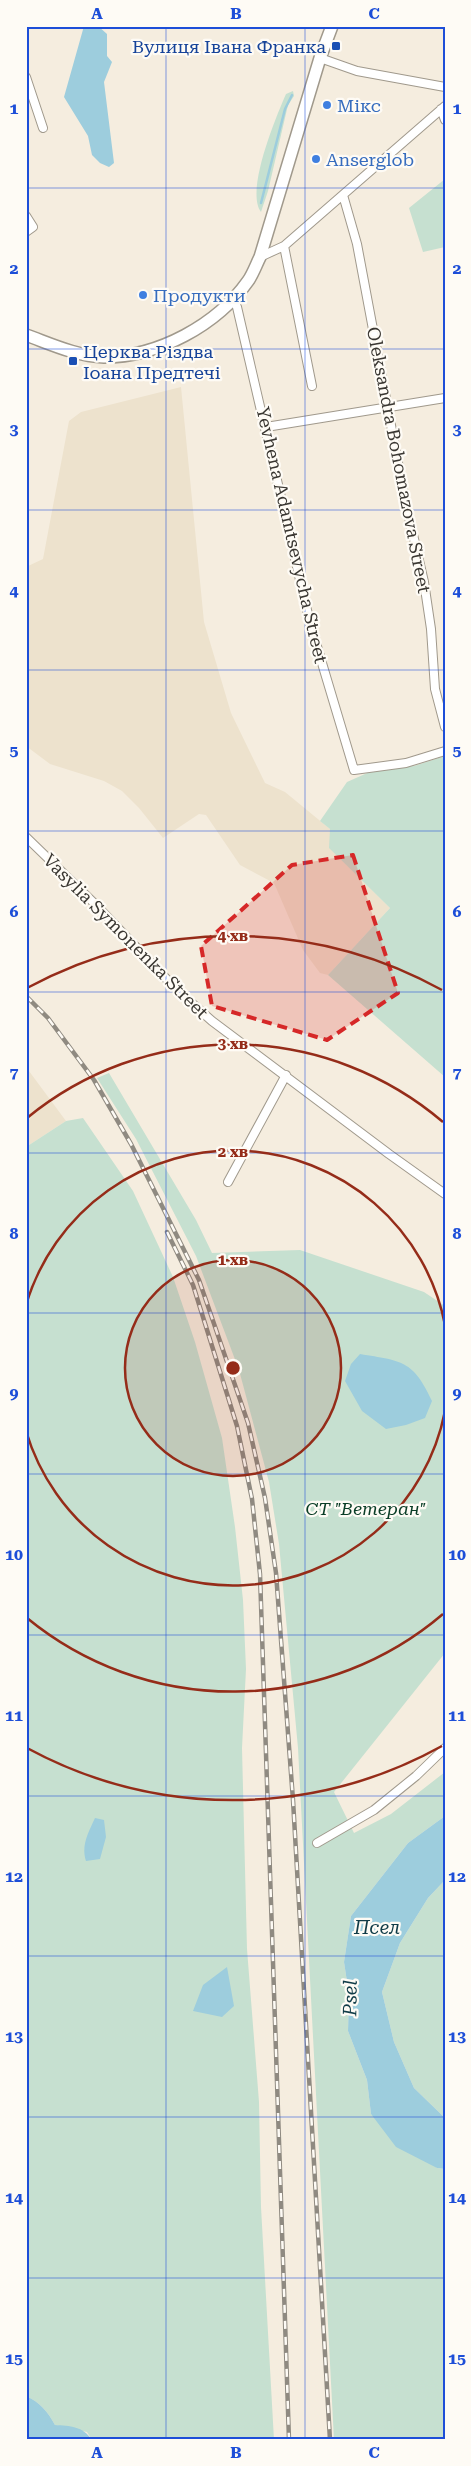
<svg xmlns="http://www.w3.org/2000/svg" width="471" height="2466" font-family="'Roboto Serif',serif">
<rect width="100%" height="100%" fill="#f5eddf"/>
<path fill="#ede2cd" d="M181 387 204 622 231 713 265 783 285 792 330 829V848L390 908 328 975 320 973 303 950 274 883 240 865 206 815 199 814 163 838 139 808 122 791 104 781 50 764 26 746V567L43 559 69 421 81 412Z
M26 1067 66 1121 26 1147Z"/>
<path fill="#c6e0d0" d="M293 91 294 96 288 105 268 191 261 212C245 191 276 117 286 94Z
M445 179V247L423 252 409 208Z
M445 756V1077L328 975 390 908 329 848 330 829 320 821 347 782 374 770 414 766Z
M109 1073 196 1220 212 1253 300 1250 424 1292 445 1306V1653L334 1792 354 1833 391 1814 445 1772V1816L408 1843 351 1916 344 1962 349 1995 348 2031 367 2080 371 2114 437 2168 445 2169V2440H334L298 1748 279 1544 269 1482 239 1370 196 1256 136 1139 97 1078Z
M83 1118 133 1191 173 1277 195 1342 222 1438 235 1527 243 1600 246 1669 242 1748 247 1949 259 2102 261 2207 274 2440H92L87 2432 55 2425C48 2412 40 2402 26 2396V1147L66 1121Z
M445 1880V2118L414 2088 394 2042 382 1992 400 1943 428 1898Z"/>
<path fill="#9dcddd" d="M84 26H98L107 34V56L112 62 104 82 114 163 109 167 100 163 92 155 88 136 64 97Z
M360 1354C402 1361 413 1360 432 1401L425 1418 406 1425 386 1429 362 1411 345 1381 351 1364Z
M445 1816V1880L428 1898 400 1943 382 1992 394 2042 414 2088 445 2118V2169L437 2168 396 2147 371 2114 367 2080 348 2031 349 1995 344 1962 351 1916 408 1843Z
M95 1818 104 1820 106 1837 100 1859 86 1861C81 1846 88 1833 95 1818Z
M227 1967 234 2006 222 2017 193 2011 203 1985Z
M26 2396C40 2402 48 2412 55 2425 70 2426 83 2426 92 2440H26Z"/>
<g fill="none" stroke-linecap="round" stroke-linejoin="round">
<path stroke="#9dcddd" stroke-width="2.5" d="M261 203 285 109 292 95"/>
<defs>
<path id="street" d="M320 58 357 71 445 87
M26 77 43 128
M441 109 445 120
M343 195 357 244 405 500 424 582 431 629 435 689 445 727
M26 216 33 227 26 232
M284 246 312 386
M260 257 284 246 445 106
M233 299 237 307 310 623 354 770 406 763 445 751
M266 427 445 398
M26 837 94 903 177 990 212 1021 389 1154 445 1194
M228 1182 286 1075
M317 1843 374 1810 416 1776 445 1748"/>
<path id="secondary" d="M26 335C51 344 76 356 104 357 158 357 217 325 248 281 253 274 256 265 260 257L320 58 332 26"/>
</defs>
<use href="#street" stroke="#a0998c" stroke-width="10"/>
<use href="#secondary" stroke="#a0998c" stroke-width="14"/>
<use href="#street" stroke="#fff" stroke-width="8"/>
<use href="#secondary" stroke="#fff" stroke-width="11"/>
<defs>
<path id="rail" d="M26 996 48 1018 94 1080 131 1144 199 1280 248 1423 265 1498 276 1573 293 1800 330 2440
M167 1232 193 1285 237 1426 252 1499 260 1574 289 2440"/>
</defs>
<use href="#rail" stroke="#8f8a81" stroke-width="4.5"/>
<use href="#rail" stroke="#fefbf5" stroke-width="2.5" stroke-dasharray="8" stroke-linecap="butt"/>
</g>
<path fill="#d62828" fill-opacity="0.2" stroke="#d62828" stroke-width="4" stroke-dasharray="10 6" stroke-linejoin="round" d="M353 855 398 993 327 1040 212 1006 201 946 292 865Z"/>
<path fill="none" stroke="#1d4ed8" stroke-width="1" stroke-opacity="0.55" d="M166 26V2440M305 26V2440M26 188H445M26 349H445M26 510H445M26 670H445M26 831H445M26 992H445M26 1153H445M26 1313H445M26 1474H445M26 1635H445M26 1796H445M26 1956H445M26 2117H445M26 2278H445"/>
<circle cx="233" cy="1368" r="108" fill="#952c19" fill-opacity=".12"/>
<g fill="none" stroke="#952c19" stroke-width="2.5">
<circle cx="233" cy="1368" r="108"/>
<path d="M445 1411A216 216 0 0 1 26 1431M26 1305A216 216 0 0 1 445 1325"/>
<path d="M443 1614A324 324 0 0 1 27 1618M27 1118A324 324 0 0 1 443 1122"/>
<path d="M442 1746A432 432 0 0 1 27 1748M27 988A432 432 0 0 1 442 990"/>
</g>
<g fill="#1a4fb4" stroke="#fefbf5" stroke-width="2">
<rect x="331" y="41" width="10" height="10" rx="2.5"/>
<rect x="68" y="356" width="10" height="10" rx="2.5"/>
</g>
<g fill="#3f7fe0" stroke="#fefbf5" stroke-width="2">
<circle cx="327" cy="105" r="5"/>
<circle cx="316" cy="159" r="5"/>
<circle cx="143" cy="295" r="5"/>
</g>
<g text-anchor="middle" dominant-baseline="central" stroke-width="4.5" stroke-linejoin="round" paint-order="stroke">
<g font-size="18" fill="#164399" stroke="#fefbf5" text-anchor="end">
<text x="326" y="46">Вулиця Івана Франка</text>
<text x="83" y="351" text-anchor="start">Церква Різдва<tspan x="83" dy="21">Іоана Предтечі</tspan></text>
</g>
<g font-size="18" fill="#366cbe" stroke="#fefbf5" text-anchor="start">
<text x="337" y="105">Мікс</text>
<text x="326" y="159">Anserglob</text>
<text x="153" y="295">Продукти</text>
</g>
<g font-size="18" fill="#3a3732" stroke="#fefbf5">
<text transform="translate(399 460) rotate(79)">Oleksandra Bohomazova Street</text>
<text transform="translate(292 535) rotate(77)">Yevhena Adamtsevycha Street</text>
<text transform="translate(126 936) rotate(45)">Vasylia Symonenka Street</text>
</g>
<g font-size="18" font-style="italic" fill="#093d26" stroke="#fefbf5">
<text x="366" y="1508">СТ "Ветеран"</text>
</g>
<g font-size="19" font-style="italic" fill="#103c48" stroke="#fefbf5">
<text x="377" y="1927">Псел</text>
<text transform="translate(350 1998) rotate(-89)">Psel</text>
</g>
</g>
<circle cx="233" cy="1368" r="8" fill="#952c19" stroke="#fefbf5" stroke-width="2.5"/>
<g font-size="15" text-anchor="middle" font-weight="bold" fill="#952c19" stroke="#fefbf5" stroke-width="4.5" stroke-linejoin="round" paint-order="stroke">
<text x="233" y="941">4 хв</text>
<text x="233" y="1049">3 хв</text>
<text x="233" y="1157">2 хв</text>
<text x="233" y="1265">1 хв</text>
</g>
<rect width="471" height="2466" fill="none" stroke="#fefbf5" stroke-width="55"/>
<rect x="28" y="28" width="416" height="2410" fill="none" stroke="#1d4ed8" stroke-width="2"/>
<g font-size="16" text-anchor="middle" font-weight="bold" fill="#1d4ed8">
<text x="97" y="19">A</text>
<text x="236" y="19">B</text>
<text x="374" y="19">C</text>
<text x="14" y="114">1</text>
<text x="457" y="114">1</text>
<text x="14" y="274">2</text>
<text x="457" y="274">2</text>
<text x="14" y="435">3</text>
<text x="457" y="435">3</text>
<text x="14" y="596">4</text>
<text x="457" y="596">4</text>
<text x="14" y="756">5</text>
<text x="457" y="756">5</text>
<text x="14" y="917">6</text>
<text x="457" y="917">6</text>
<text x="14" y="1078">7</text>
<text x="457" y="1078">7</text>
<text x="14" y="1239">8</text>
<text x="457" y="1239">8</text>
<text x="14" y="1399">9</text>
<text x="457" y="1399">9</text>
<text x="14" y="1560">10</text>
<text x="457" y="1560">10</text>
<text x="14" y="1721">11</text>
<text x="457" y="1721">11</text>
<text x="14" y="1882">12</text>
<text x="457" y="1882">12</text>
<text x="14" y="2042">13</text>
<text x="457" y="2042">13</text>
<text x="14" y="2203">14</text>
<text x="457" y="2203">14</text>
<text x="14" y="2364">15</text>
<text x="457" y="2364">15</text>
<text x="97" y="2458">A</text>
<text x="236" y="2458">B</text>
<text x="374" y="2458">C</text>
</g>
</svg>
